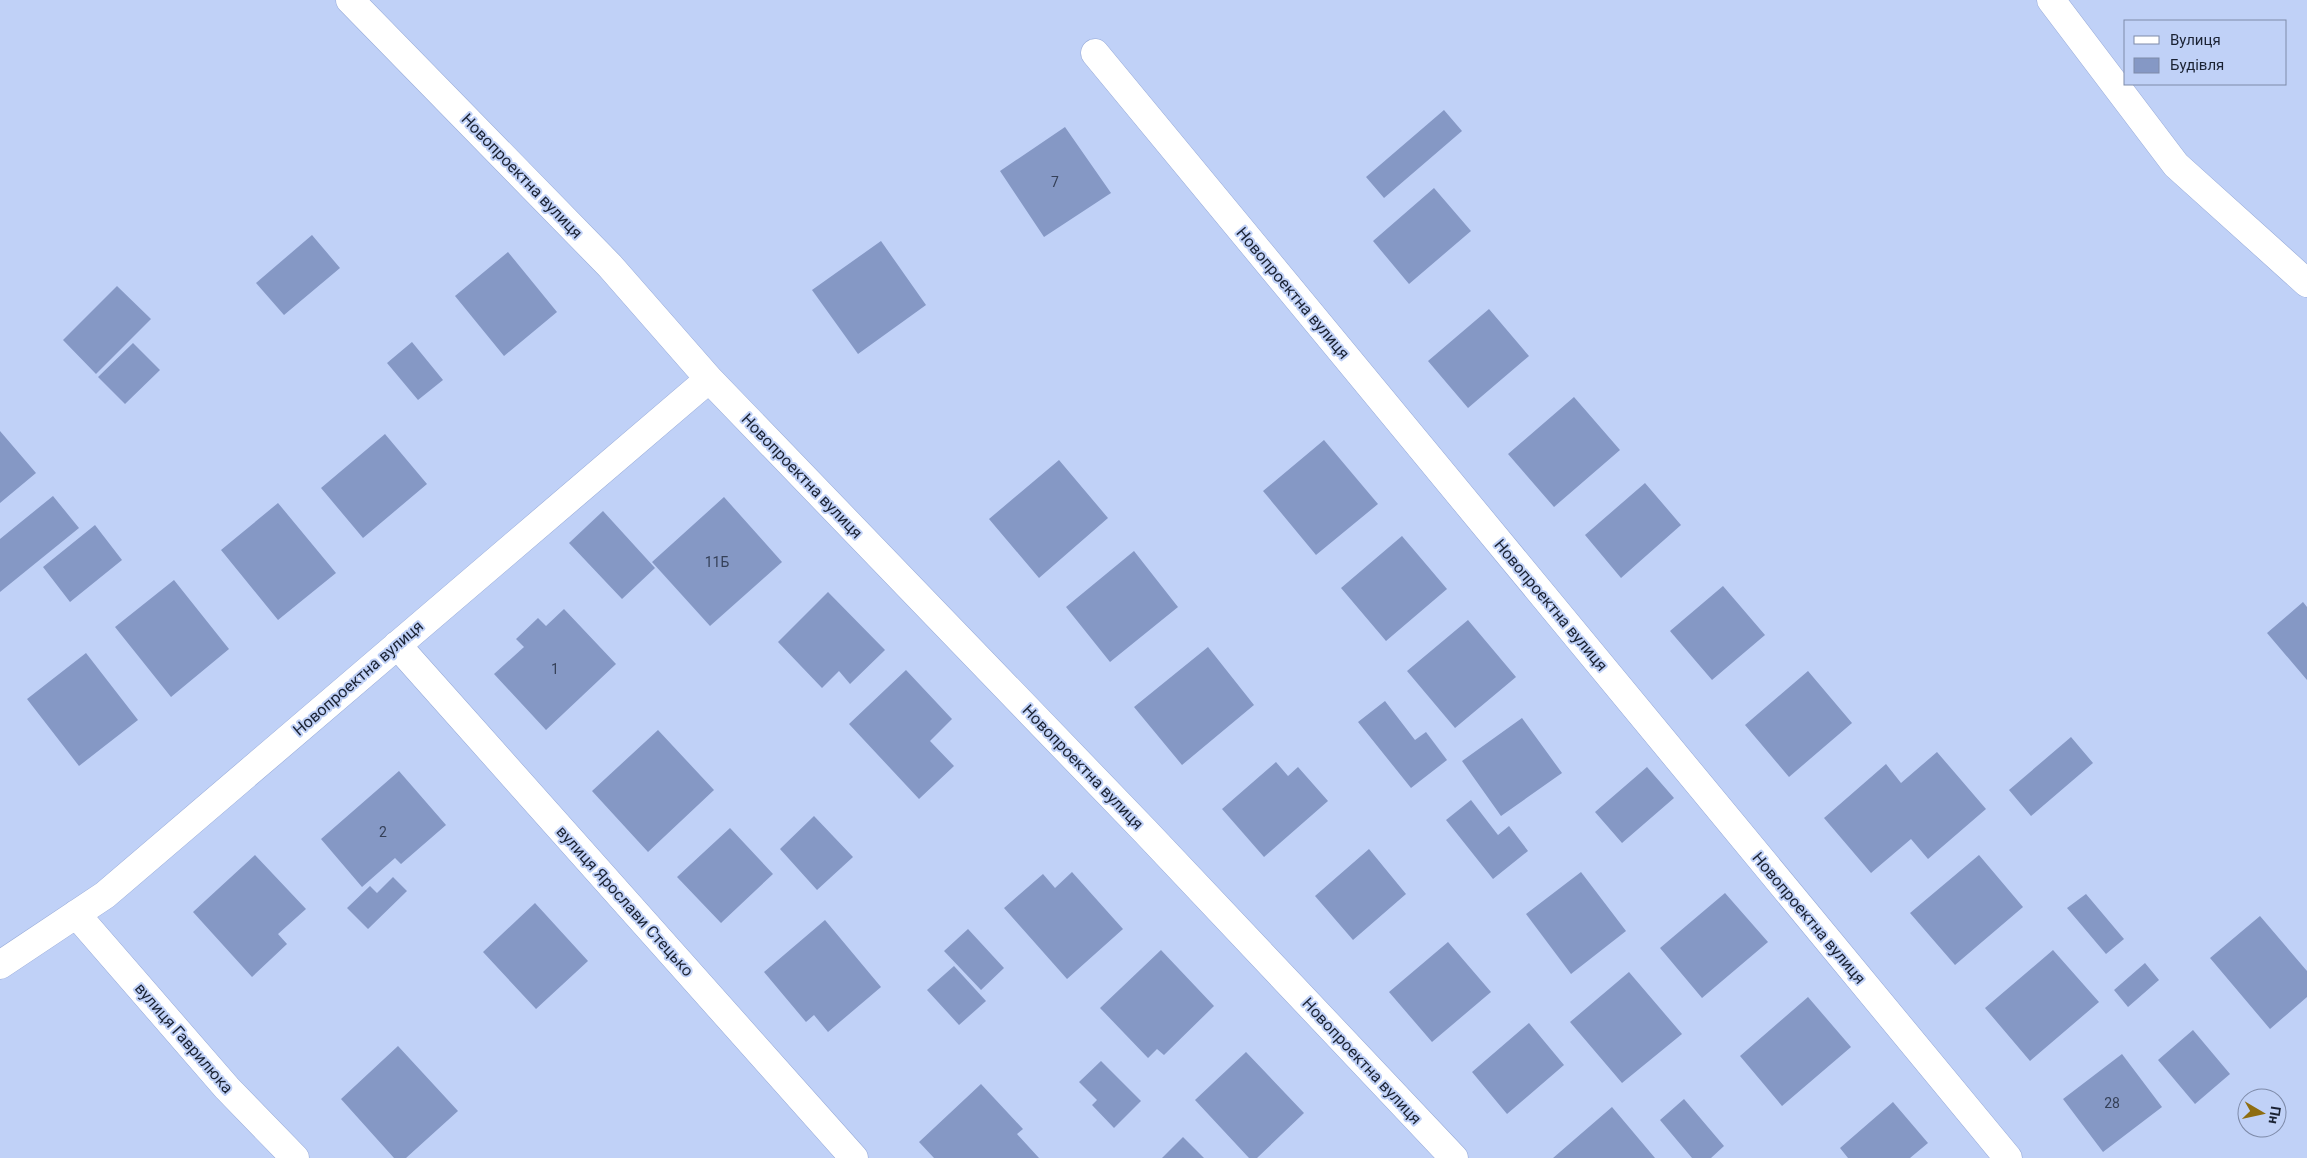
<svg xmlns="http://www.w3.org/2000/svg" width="2307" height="1158" font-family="Roboto,sans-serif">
<rect width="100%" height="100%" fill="#c0d1f7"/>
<path fill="#8598c5" d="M1444 110 1462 131 1384 198 1366 177Z
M1065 127 1111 193 1044 237 1000 171Z
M1434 188 1471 231 1409 284 1373 241Z
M312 235 340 268 284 315 256 283Z
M881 241 926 305 858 354 812 290Z
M508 252 557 312 504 356 455 296Z
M117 286 151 319 96 374 63 340Z
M1489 309 1529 356 1468 408 1428 361Z
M412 342 443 380 418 400 387 363Z
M133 343 160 370 125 404 98 377Z
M1574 397 1620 450 1554 507 1508 454Z
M0 431 36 473 0 503Z
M385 434 427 484 363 538 321 488Z
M1324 440 1378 504 1316 555 1263 491Z
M1059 460 1108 518 1039 578 989 519Z
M1645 483 1681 525 1621 578 1585 535Z
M53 496 79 528 0 592V539Z
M724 497 782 562 710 626 652 562Z
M278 503 336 573 278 620 221 550Z
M603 511 655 568 622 599 569 543Z
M95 525 122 560 70 602 43 567Z
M1402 536 1447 589 1386 641 1341 588Z
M1134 551 1178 607 1110 662 1066 607Z
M174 580 229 649 171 697 115 627Z
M1723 586 1765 635 1712 680 1670 631Z
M828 592 885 650 850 684 839 671 822 688 778 642Z
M2303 602 2307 607V680L2267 633Z
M564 609 616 664 546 730 494 674 524 647 516 639 538 618 546 626Z
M1468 620 1516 677 1455 728 1407 671Z
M1208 647 1254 705 1182 765 1134 707Z
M86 653 138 720 79 766 27 699Z
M906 670 952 719 930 741 954 766 919 799 849 724Z
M1808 671 1852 723 1789 777 1745 725Z
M1385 701 1415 740 1426 732 1447 760 1411 788 1358 722Z
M1522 718 1562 773 1501 816 1462 761Z
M658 730 714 790 648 852 592 791Z
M2071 737 2093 763 2031 816 2009 790Z
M1937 752 1986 809 1928 859 1911 839 1871 873 1824 818 1886 764 1901 783Z
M1276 762 1288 776 1298 767 1328 801 1264 857 1222 809Z
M1647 767 1674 798 1622 843 1595 812Z
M399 771 446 825 401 864 395 858 362 887 321 839Z
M1471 800 1498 835 1509 826 1528 851 1493 879 1446 820Z
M814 816 853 857 817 890 780 849Z
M730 828 773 874 721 923 677 877Z
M1369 849 1406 894 1353 940 1315 896Z
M255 855 306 909 278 934 287 944 252 977 193 912Z
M1979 855 2023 907 1955 965 1910 913Z
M1072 872 1123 929 1067 979 1004 908 1043 874 1055 888Z
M1581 872 1626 931 1571 974 1526 914Z
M393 877 407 891 368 929 347 908 370 886 377 893Z
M1725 893 1768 942 1702 998 1660 948Z
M2086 894 2124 939 2106 954 2067 908Z
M535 903 588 961 536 1009 483 952Z
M2260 916 2307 971V997L2270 1029 2210 958Z
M825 920 881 987 828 1032 814 1015 806 1022 764 972Z
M968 929 1004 968 981 990 944 951Z
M1448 942 1491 992 1432 1042 1389 992Z
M1161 950 1214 1006 1164 1055 1157 1049 1148 1058 1100 1008Z
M2053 950 2099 1002 2030 1061 1985 1008Z
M2145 963 2159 980 2128 1007 2114 990Z
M954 966 986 1001 959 1025 927 990Z
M1629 972 1682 1034 1622 1083 1570 1022Z
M1808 997 1851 1047 1782 1106 1740 1056Z
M1529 1023 1564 1065 1507 1114 1472 1072Z
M2193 1030 2230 1074 2195 1104 2158 1060Z
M398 1046 458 1111 406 1158H394L341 1099Z
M1246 1052 1304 1113 1257 1158H1249L1195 1100Z
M2122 1054 2162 1107 2103 1152 2063 1099Z
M1101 1061 1141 1101 1114 1128 1092 1105 1097 1100 1079 1082Z
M981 1084 1023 1129 1017 1134 1039 1158H934L919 1142Z
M1684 1099 1724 1146 1711 1158H1692L1660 1120Z
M1893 1102 1928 1143 1910 1158H1848L1840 1148Z
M1612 1107 1655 1158H1553Z
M1183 1137 1204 1158H1162Z"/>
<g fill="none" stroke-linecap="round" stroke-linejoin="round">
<defs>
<path id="minor" d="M350 0 610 266 709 379 1145 831 1454 1158
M2051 0 2176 165 2307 283
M1095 53 2008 1158
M397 645 854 1158
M76 914 227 1088 295 1158
M0 965 105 895 709 379"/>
</defs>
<use href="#minor" stroke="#96aad8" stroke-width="29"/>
<use href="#minor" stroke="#fff" stroke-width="28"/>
</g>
<g text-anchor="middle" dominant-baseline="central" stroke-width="4" stroke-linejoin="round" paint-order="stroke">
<g font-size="14" fill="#354058">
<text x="1055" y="182">7</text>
<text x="717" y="562">11Б</text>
<text x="555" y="669">1</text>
<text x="383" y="832">2</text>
<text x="2112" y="1103">28</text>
</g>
<g font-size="16" fill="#1a2233" stroke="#c0d1f7">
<text transform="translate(522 176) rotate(46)">Новопроектна вулиця</text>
<text transform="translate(1293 293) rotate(50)">Новопроектна вулиця</text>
<text transform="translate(802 476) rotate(46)">Новопроектна вулиця</text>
<text transform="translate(1551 605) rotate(50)">Новопроектна вулиця</text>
<text transform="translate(358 678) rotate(-41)">Новопроектна вулиця</text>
<text transform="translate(1083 767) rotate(46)">Новопроектна вулиця</text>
<text transform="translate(625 901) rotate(48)">вулиця Ярослави Стецько</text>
<text transform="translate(1809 918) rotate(50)">Новопроектна вулиця</text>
<text transform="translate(184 1038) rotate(49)">вулиця Гаврилюка</text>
<text transform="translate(1362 1061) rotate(47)">Новопроектна вулиця</text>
</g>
</g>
<rect x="2124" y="20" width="162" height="65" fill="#c0d1f7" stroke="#7e8ba9"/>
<rect x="2134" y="36" width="25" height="8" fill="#ffffff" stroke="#7e8ba9"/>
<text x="2170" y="45" font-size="15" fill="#1a2233">Вулиця</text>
<rect x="2134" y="58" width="25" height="15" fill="#8598c5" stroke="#7e8ba9"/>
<text x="2170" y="70" font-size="15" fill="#1a2233">Будівля</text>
<g transform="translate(2262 1113) rotate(99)"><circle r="24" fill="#c0d1f7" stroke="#7e8ba9"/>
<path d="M0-4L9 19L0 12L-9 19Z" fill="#8e6d11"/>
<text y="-8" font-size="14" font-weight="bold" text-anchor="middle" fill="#1a2233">Пн</text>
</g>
</svg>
